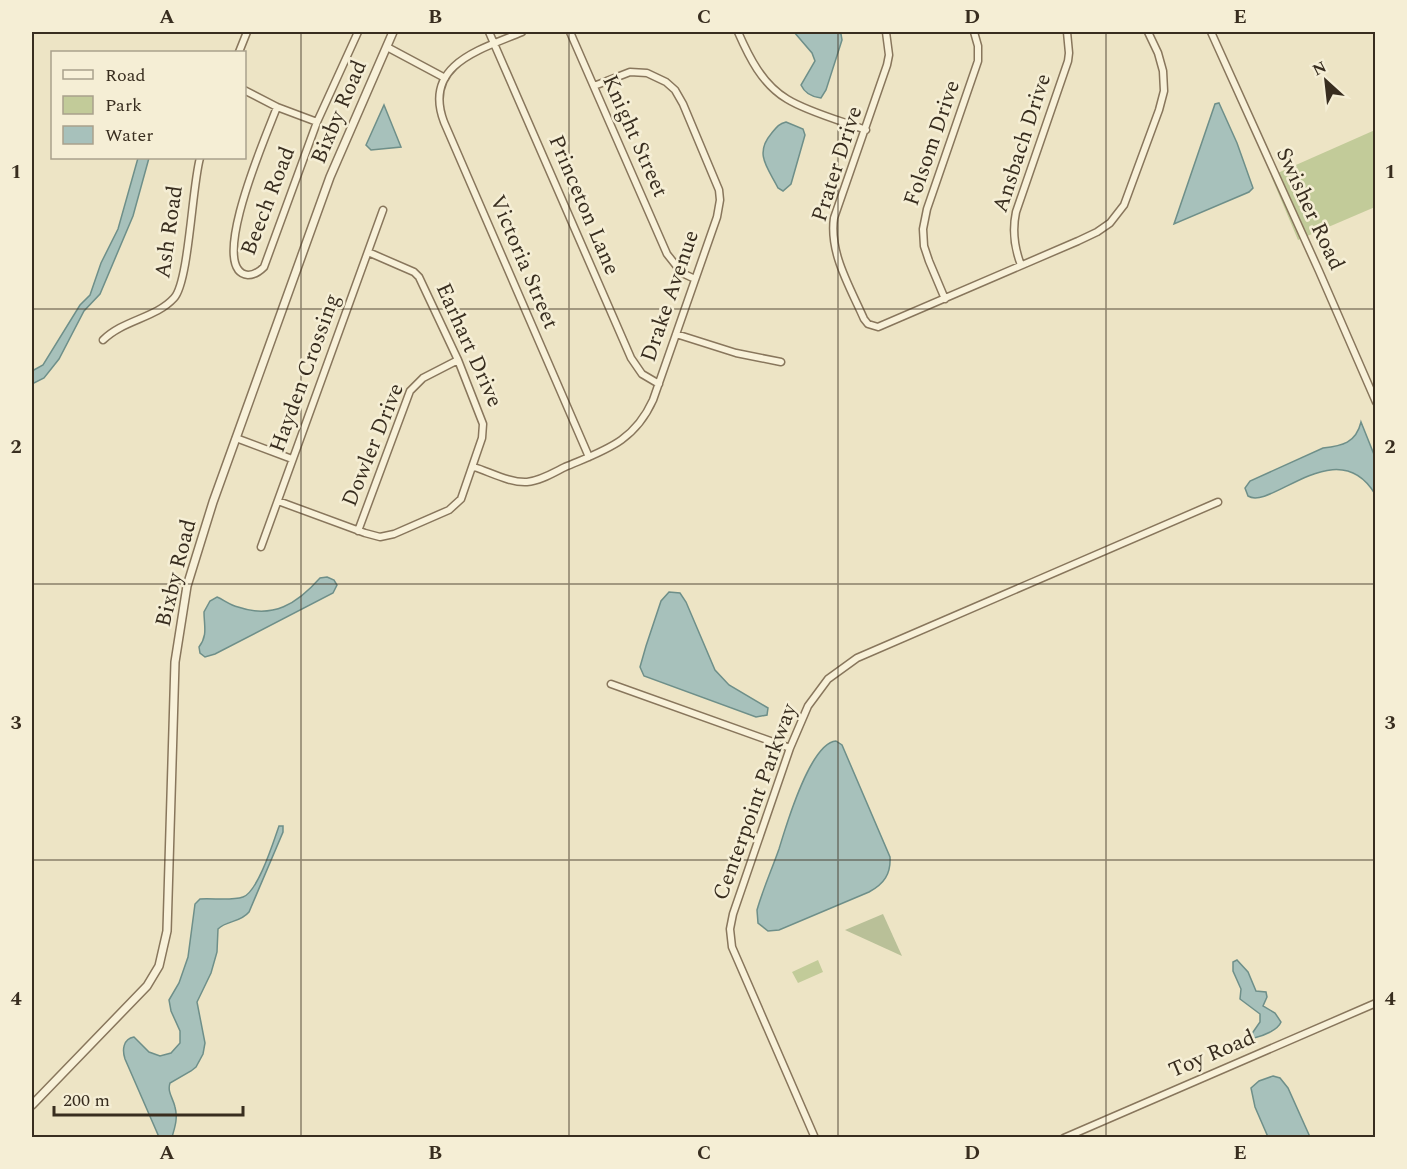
<svg xmlns="http://www.w3.org/2000/svg" width="1407" height="1169" font-family="Spectral,serif">
<rect width="100%" height="100%" fill="#ede4c5"/>
<path fill="#c2cb99" d="M1375 130V207L1298 240 1271 176Z
M818 960 823 972 798 983 792 972Z"/>
<path fill="#b9c098" d="M883 914 902 956 845 930Z"/>
<path fill="#a7c1bb" stroke="#6e8f89" stroke-width="1.5" d="M794 32H837L841 34 842 40 826 90 821 98C812 97 805 94 801 85L815 61 812 53Z
M1219 103 1237 143 1253 188 1249 192 1174 224 1215 104Z
M384 105 401 147 371 150 366 145Z
M786 122 803 129 805 135 791 184 783 191 778 188C768 168 754 154 771 134 776 128 778 124 786 122Z
M138 158H149L133 216 100 294 84 311 59 359 44 378 32 384V371L43 365 80 305 90 295 101 263 118 229Z
M1361 422 1375 457V494C1337 431 1271 511 1248 496L1245 488 1250 481 1323 448C1342 446 1356 443 1361 422Z
M327 577 334 580 337 585 333 593 215 654 205 657 200 653 199 647C208 635 204 626 204 612L210 601 217 597C224 600 230 605 238 607 273 619 297 604 320 578Z
M669 592 680 593 686 602 715 670 729 685 768 708 767 715 756 717 644 676 640 667 646 646 661 601Z
M836 741 842 745 890 857C891 874 884 884 869 892L779 930 768 931 758 923 757 910C763 889 772 869 779 849 786 826 810 743 836 741Z
M279 826H283V832L249 912C240 923 227 920 218 929L217 952 211 973 197 1002 205 1043 203 1054 196 1067 191 1071 170 1083C167 1092 173 1098 175 1107 178 1118 175 1127 172 1137H159L125 1059C122 1050 123 1039 134 1037L149 1052 160 1056 171 1053 180 1043V1031L171 1011 169 1000 179 983 188 957 195 904 200 899C213 898 231 901 243 897 258 892 274 840 279 826Z
M1237 960 1248 972 1256 991 1266 992 1267 997 1263 1006 1275 1013 1281 1022C1278 1030 1263 1036 1254 1038L1251 1035 1260 1022V1014L1240 999 1241 989 1233 971V962Z
M1273 1076 1280 1078 1288 1088 1310 1137H1268L1255 1107 1251 1088 1259 1081Z"/>
<g fill="none" stroke-linecap="round" stroke-linejoin="round">
<defs>
<path id="minor" d="M489 32 631 358 642 374 659 384
M522 32C482 49 422 64 444 122L589 457
M570 32 667 254 682 273 695 279
M738 32C749 57 762 84 787 99 808 112 842 121 866 130
M886 32 889 55 887 65 834 218C829 253 850 287 864 319L868 324 878 327 1078 241 1097 232 1110 223 1124 205 1159 110 1164 91 1163 71 1158 53 1148 32
M1211 32 1319 271 1376 402
M387 47 445 78
M239 52 247 32
M244 90 277 107 317 122
M277 107C269 129 206 271 248 275 255 275 260 271 264 267L317 122 358 32
M1021 265C1014 247 1012 231 1016 212L1068 61 1069 53 1067 32
M945 299 929 261 924 246 923 229 927 209 978 61V46L974 32
M676 334 736 353 781 362
M103 340C123 320 156 318 174 298 189 282 192 186 200 158
M236 438 292 459
M474 467C490 472 510 483 527 482 540 481 553 473 565 467 605 450 634 442 653 400L717 217 720 200 719 190 683 104 675 90 666 82 647 73 630 72 594 86
M278 501 365 533 380 537 394 534 449 510 461 499 482 438 483 424 458 360 419 277 414 272 368 252
M358 531 410 391 423 378 458 360
M261 547 383 210
M611 684 790 748
M815 1138 732 947 730 929 733 914 790 748 808 706 828 679 857 658 1218 502
M1064 1138 1376 1003"/>
<path id="tertiary" d="M32 1105 147 986 159 966 167 931 175 662 187 586 213 502 330 177 393 32"/>
</defs>
<use href="#minor" stroke="#88765c" stroke-width="9"/>
<use href="#tertiary" stroke="#88765c" stroke-width="10"/>
<use href="#minor" stroke="#f8f1d9" stroke-width="6"/>
<use href="#tertiary" stroke="#f8f1d9" stroke-width="7"/>
</g>
<path fill="none" stroke="#382d1f" stroke-width="1.5" stroke-opacity="0.55" d="M301 32V1138M569 32V1138M838 32V1138M1106 32V1138M32 309H1376M32 584H1376M32 860H1376"/>
<g text-anchor="middle" dominant-baseline="central" stroke-width="5" stroke-linejoin="round" paint-order="stroke">
<g font-size="22" fill="#382d1f" stroke="#f5eed5">
<text transform="translate(339 112) rotate(-67)">Bixby Road</text>
<text transform="translate(635 136) rotate(66)">Knight Street</text>
<text transform="translate(932 143) rotate(-71)">Folsom Drive</text>
<text transform="translate(1022 143) rotate(-72)">Ansbach Drive</text>
<text transform="translate(837 164) rotate(-72)">Prater Drive</text>
<text transform="translate(268 201) rotate(-69)">Beech Road</text>
<text transform="translate(584 205) rotate(67)">Princeton Lane</text>
<text transform="translate(1310 209) rotate(65)">Swisher Road</text>
<text transform="translate(169 232) rotate(-82)">Ash Road</text>
<text transform="translate(524 262) rotate(67)">Victoria Street</text>
<text transform="translate(670 296) rotate(-71)">Drake Avenue</text>
<text transform="translate(469 345) rotate(66)">Earhart Drive</text>
<text transform="translate(305 373) rotate(-70)">Hayden Crossing</text>
<text transform="translate(373 445) rotate(-68)">Dowler Drive</text>
<text transform="translate(176 573) rotate(-76)">Bixby Road</text>
<text transform="translate(755 802) rotate(-70)">Centerpoint Parkway</text>
<text transform="translate(1212 1054) rotate(-23)">Toy Road</text>
</g>
</g>
<rect width="1407" height="1169" fill="none" stroke="#f5eed5" stroke-width="66"/>
<rect x="51" y="51" width="195" height="108" fill="#f5eed5" stroke="#a9a18c" stroke-width="1.5"/>
<rect x="63" y="70" width="30" height="9" fill="#f8f1d9" stroke="#a9a18c" stroke-width="1.5"/>
<text x="105" y="81" font-size="18" fill="#382d1f">Road</text>
<rect x="63" y="96" width="30" height="18" fill="#c2cb99" stroke="#a9a18c" stroke-width="1.5"/>
<text x="105" y="111" font-size="18" fill="#382d1f">Park</text>
<rect x="63" y="126" width="30" height="18" fill="#a7c1bb" stroke="#a9a18c" stroke-width="1.5"/>
<text x="105" y="141" font-size="18" fill="#382d1f">Water</text>
<g transform="translate(1326 81) rotate(333)" stroke="#f5eed5" stroke-width="4.5" paint-order="stroke">
<path d="M0-4.5L10 22L0 15L-10 22Z" fill="#382d1f"/>
<text y="-9" font-size="16" font-weight="bold" text-anchor="middle" fill="#382d1f">N</text>
</g>
<path d="M54 1106v9h189v-9" fill="none" stroke="#382d1f" stroke-width="3"/>
<text x="63" y="1106" font-size="18" fill="#382d1f" stroke="#f5eed5" stroke-width="4.5" paint-order="stroke">200 m</text>
<rect x="33" y="33" width="1341" height="1103" fill="none" stroke="#382d1f" stroke-width="2"/>
<g font-size="20" text-anchor="middle" font-weight="bold" fill="#382d1f">
<text x="167" y="23">A</text>
<text x="435" y="23">B</text>
<text x="704" y="23">C</text>
<text x="972" y="23">D</text>
<text x="1240" y="23">E</text>
<text x="16" y="178">1</text>
<text x="1390" y="178">1</text>
<text x="16" y="453">2</text>
<text x="1390" y="453">2</text>
<text x="16" y="729">3</text>
<text x="1390" y="729">3</text>
<text x="16" y="1005">4</text>
<text x="1390" y="1005">4</text>
<text x="167" y="1159">A</text>
<text x="435" y="1159">B</text>
<text x="704" y="1159">C</text>
<text x="972" y="1159">D</text>
<text x="1240" y="1159">E</text>
</g>
</svg>
